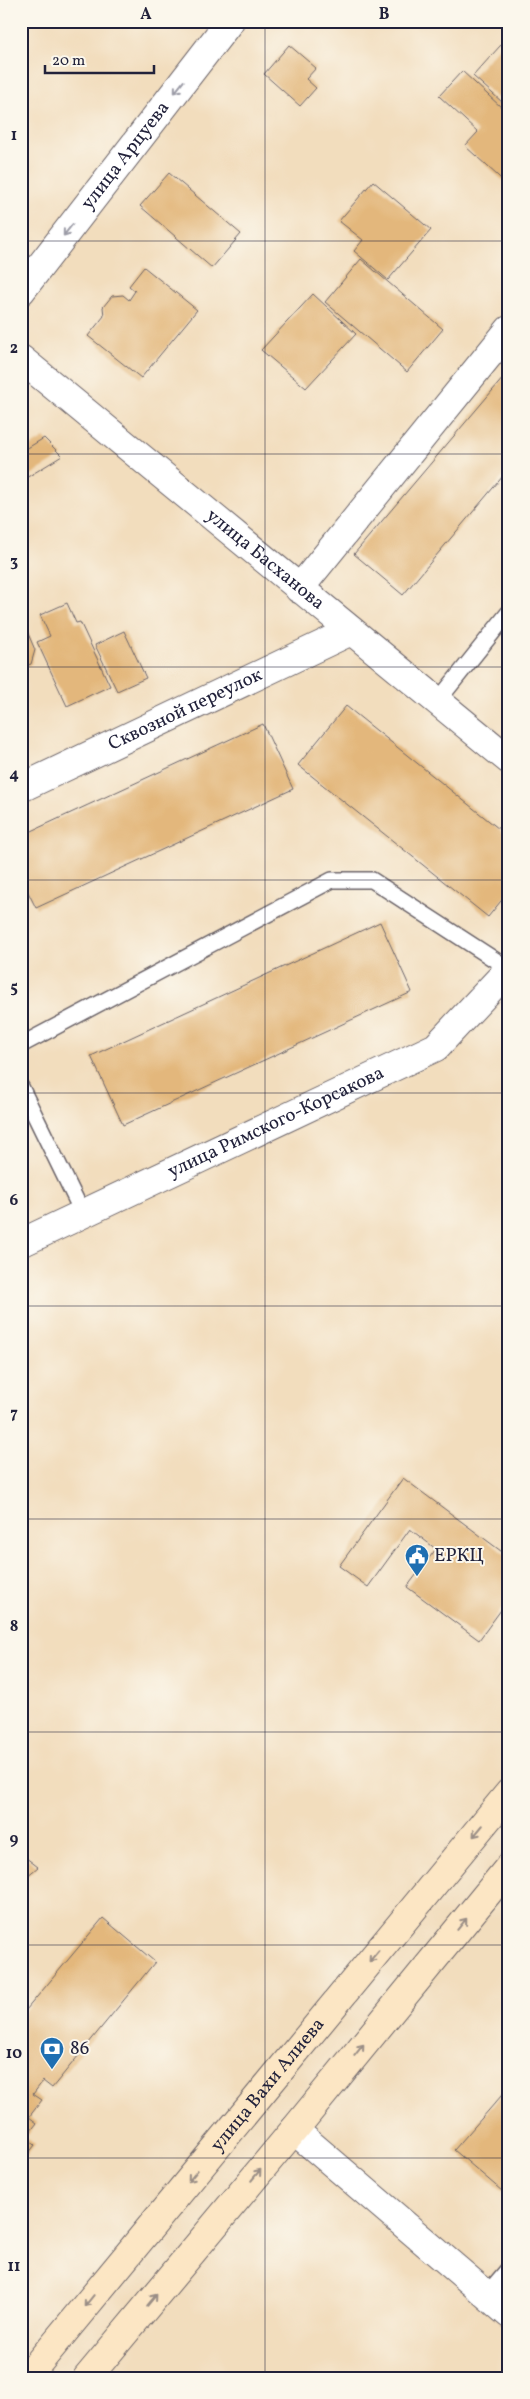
<svg xmlns="http://www.w3.org/2000/svg" width="530" height="2399" font-family="Vollkorn,serif">
<rect width="100%" height="100%" fill="#fbf7ec"/>
<filter id="ink" filterUnits="userSpaceOnUse"><feTurbulence type="fractalNoise" baseFrequency=".02" numOctaves="2"/><feDisplacementMap in="SourceGraphic" scale="10" xChannelSelector="R" yChannelSelector="G"/><feConvolveMatrix kernelMatrix="1 2 1 2 8 2 1 2 1" color-interpolation-filters="sRGB"/></filter>
<filter id="wash" filterUnits="userSpaceOnUse"><feTurbulence type="fractalNoise" baseFrequency=".0096" numOctaves="4" result="noise"/><feDisplacementMap in="SourceGraphic" scale="20" xChannelSelector="R" yChannelSelector="G"/><feGaussianBlur stdDeviation="1.12" result="paint"/><feColorMatrix in="noise" values="0 0 0 0 0 0 0 0 0 0 0 0 0 0 0 0 0 1.4 0 .05"/><feComposite in="paint" operator="in"/></filter>
<g filter="url(#wash)">
<rect width="100%" height="100%" fill="#f2ddbd"/>
<g id="blocks">
<path fill="#e3b77c" d="M509 36V104L504 99 502 102 473 76Z
M289 45 316 68 306 79 316 88 300 106 264 74Z
M462 71 501 107 505 103 509 106V186L465 146 478 132 439 96Z
M169 173 241 234 212 268 140 206Z
M373 181 431 230 388 280 354 251 363 240 339 221Z
M361 259 443 329 407 372 325 302Z
M144 267 197 310 141 378 88 336 104 316 103 307 112 296 123 295 129 300 135 291 129 286Z
M313 294 356 334 306 388 261 350Z
M509 371V469L403 595 354 554Z
M44 438 62 456 21 481V452Z
M67 603 76 623 80 622 110 686 67 706 37 642 50 636 40 615Z
M21 617 35 650 31 664 21 668Z
M124 631 146 678 117 691 95 645Z
M346 706 509 837V891L488 917 298 765Z
M263 724 293 789 36 908 21 878V836Z
M380 922 412 992 123 1125 91 1056Z
M403 1478 509 1557V1599L479 1640 407 1587 436 1549 410 1529 368 1587 339 1566Z
M21 1854 38 1867 21 1881Z
M103 1918 155 1962 52 2088 43 2081 33 2094 42 2100 29 2117 37 2123 26 2137 35 2145 21 2163V2016Z
M509 2087V2197L454 2150Z"/>
</g>
</g>
<g filter="url(#ink)">
<use href="#blocks" fill-opacity="0" stroke="#6b6368" stroke-width="1"/>
<g fill="none" stroke-linecap="round" stroke-linejoin="round">
<defs>
<path id="lane" d="M437 702 509 612
M21 1045 332 880H372L509 969
M21 1087 83 1214
M486 2295 509 2268"/>
<g id="street">
<path id="s1" d="M21 291 230 21"/>
<path id="s2" d="M21 359 509 760"/>
<path d="M299 589 509 330"/>
<path id="s3" d="M21 788 351 631"/>
<path id="s4" d="M21 1243 436 1047 509 969"/>
<path d="M294 2130 509 2314"/>
</g>
<g id="secondary">
<path id="s5" d="M26 2378 509 1793"/>
<path d="M87 2378 294 2130 509 1867"/>
</g>
</defs>
<use href="#lane" stroke="#6b6368" stroke-width="18"/>
<use href="#street" stroke="#6b6368" stroke-width="30"/>
<use href="#secondary" stroke="#6b6368" stroke-width="30"/>
<use href="#lane" stroke="#fff" stroke-width="15"/>
<use href="#street" stroke="#fff" stroke-width="28"/>
<use href="#secondary" stroke="#fce6c4" stroke-width="28"/>
</g>
<defs><path id="oneway-shaft" d="M-6 0H5M1.5-3L5.5 0L1.5 3" fill="none" stroke-width="1.6" stroke-linecap="round" stroke-linejoin="round" transform="scale(1.25)"/></defs>
<g stroke="#9c9ca7">
<use href="#oneway-shaft" transform="translate(179 87) rotate(128)"/>
<use href="#oneway-shaft" transform="translate(68 230) rotate(128)"/>
</g>
<g stroke="#9a8e86">
<use href="#oneway-shaft" transform="translate(478 1831) rotate(130)"/>
<use href="#oneway-shaft" transform="translate(462 1924) rotate(-51)"/>
<use href="#oneway-shaft" transform="translate(374 1956) rotate(130)"/>
<use href="#oneway-shaft" transform="translate(359 2050) rotate(-51)"/>
<use href="#oneway-shaft" transform="translate(256 2175) rotate(-50)"/>
<use href="#oneway-shaft" transform="translate(193 2176) rotate(129)"/>
<use href="#oneway-shaft" transform="translate(152 2300) rotate(-50)"/>
<use href="#oneway-shaft" transform="translate(89 2301) rotate(129)"/>
</g>
</g>
<path fill="none" stroke="#22223b" stroke-width="1" stroke-opacity="0.55" d="M265 21V2378M21 241H509M21 454H509M21 667H509M21 880H509M21 1093H509M21 1306H509M21 1519H509M21 1732H509M21 1945H509M21 2158H509"/>
<defs>
<symbol id="civic-pin" viewBox="-11 -11 22 30"><path d="M0 17L-7.5 6A9.5 9.5 0 1 1 7.5 6Z" fill="#1f6fb2" stroke="#fbf7ec"/><path d="M-.6-6.5H3V-4.5H.6V-3L4-1V1h2V6H-6V1h2V-1L-.6-3ZM-1.2 2.5V6h2.4V2.5Z" fill="#fff"/></symbol>
<symbol id="bank-pin" viewBox="-11 -11 22 30"><path d="M0 17L-7.5 6A9.5 9.5 0 1 1 7.5 6Z" fill="#1f6fb2" stroke="#fbf7ec"/><path d="M-6-4H6V4H-6ZM0-2.3a2.3 2.3 0 1 0 0 4.6a2.3 2.3 0 1 0 0-4.6Z" fill="#fff"/></symbol>
</defs>
<g fill-rule="evenodd">
<use href="#civic-pin" x="403" y="1542" width="28" height="38"/>
<use href="#bank-pin" x="38" y="2035" width="28" height="38"/>
</g>
<g text-anchor="middle" dominant-baseline="central" stroke-width="4" stroke-linejoin="round" paint-order="stroke">
<g font-size="19" fill="#22223b" stroke="#fbf7ec">
<text stroke="none"><textPath href="#s1" startOffset="171">улица Арцуева</textPath></text>
<text stroke="none"><textPath href="#s2" startOffset="316">улица Басханова</textPath></text>
<text stroke="none"><textPath href="#s3" startOffset="182">Сквозной переулок</textPath></text>
<text stroke="none"><textPath href="#s4" startOffset="282">улица Римского-Корсакова</textPath></text>
<text stroke="none"><textPath href="#s5" startOffset="380">улица Вахи Алиева</textPath></text>
</g>
<g font-size="19" fill="#22223b" stroke="#fbf7ec" text-anchor="start">
<text x="434" y="1556">ЕРКЦ</text>
<text x="70" y="2049">86</text>
</g>
</g>
<rect width="530" height="2399" fill="none" stroke="#fbf7ec" stroke-width="55"/>
<path d="M45 65v8h109v-8" fill="none" stroke="#22223b" stroke-width="2.5"/>
<text x="52" y="65" font-size="15" fill="#22223b" stroke="#fbf7ec" stroke-width="4" paint-order="stroke">20 m</text>
<rect x="28" y="28" width="474" height="2344" fill="none" stroke="#22223b" stroke-width="2"/>
<g font-size="16" text-anchor="middle" font-weight="bold" fill="#22223b">
<text x="146" y="19">A</text>
<text x="384" y="19">B</text>
<text x="14" y="140">1</text>
<text x="14" y="353">2</text>
<text x="14" y="566">3</text>
<text x="14" y="779">4</text>
<text x="14" y="992">5</text>
<text x="14" y="1205">6</text>
<text x="14" y="1418">7</text>
<text x="14" y="1631">8</text>
<text x="14" y="1844">9</text>
<text x="14" y="2058">10</text>
<text x="14" y="2271">11</text>
</g>
</svg>
